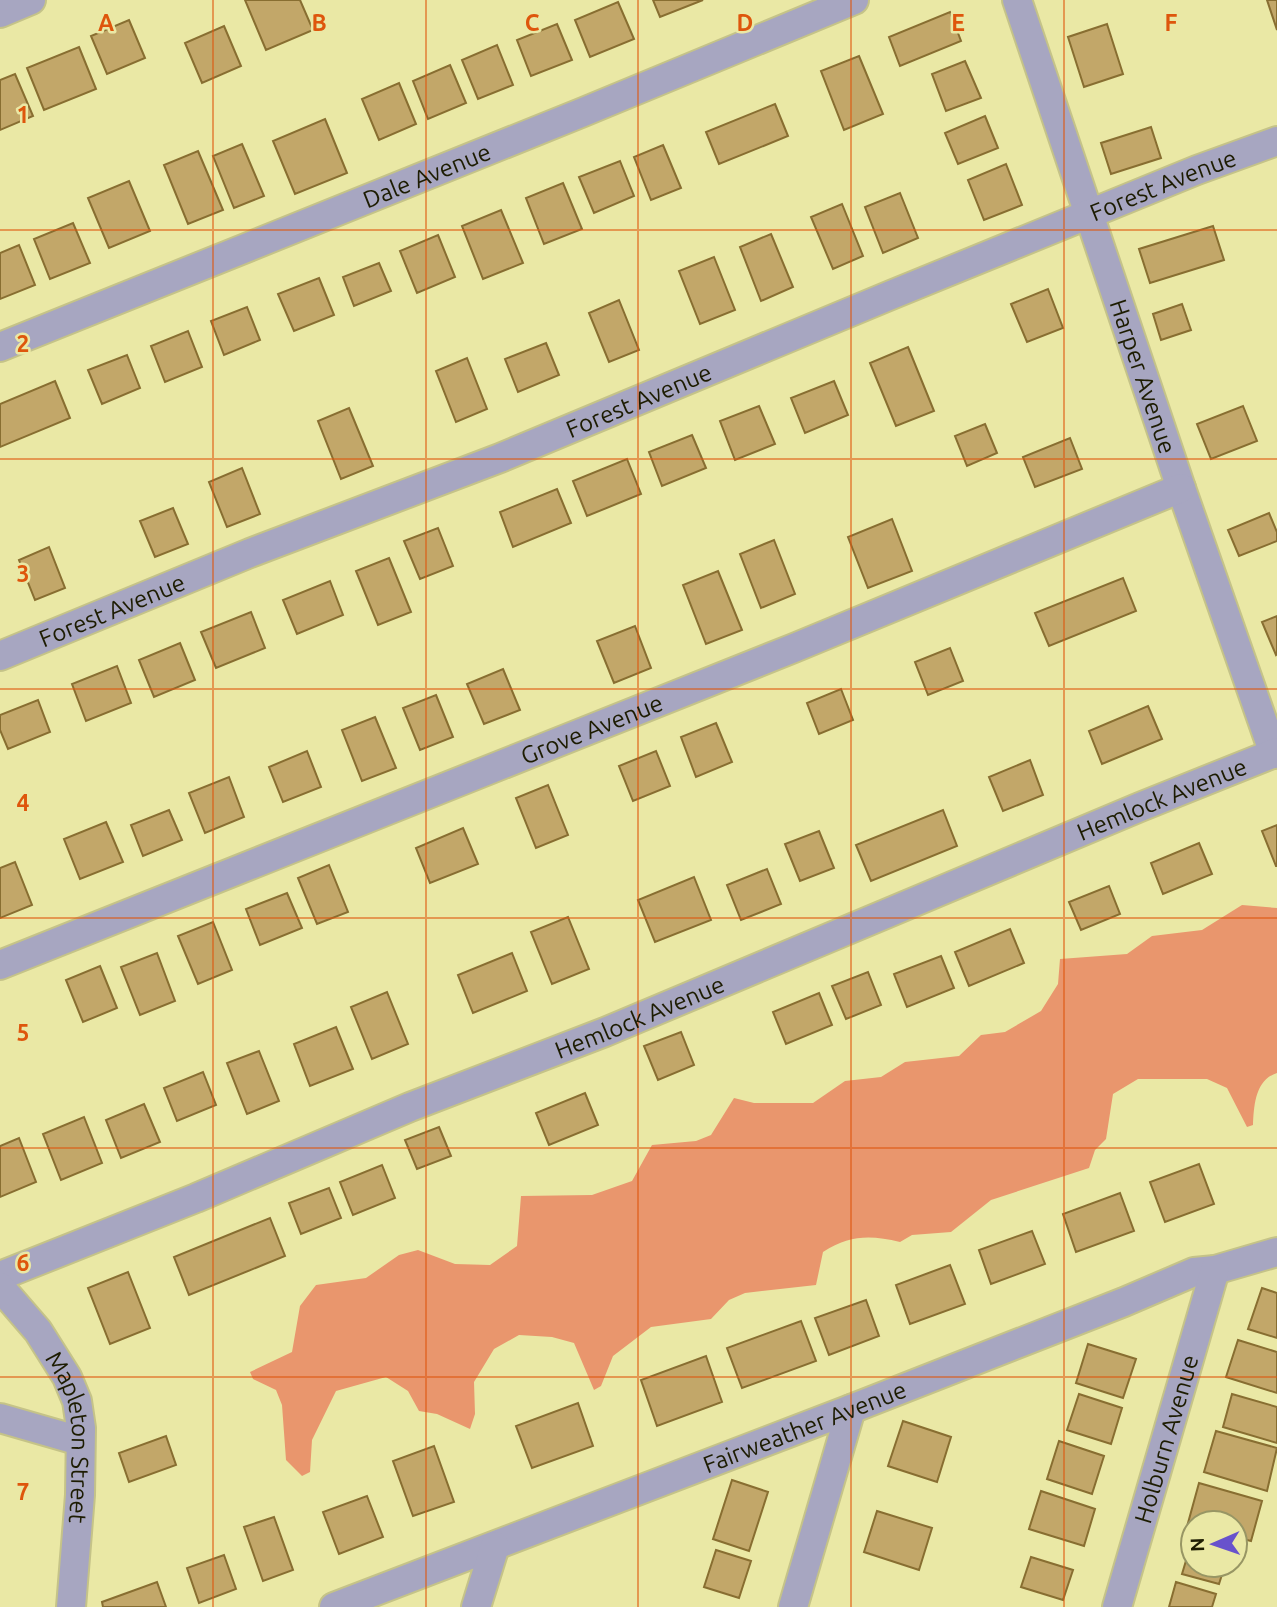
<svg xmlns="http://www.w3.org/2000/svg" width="1277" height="1607" font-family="Ubuntu,sans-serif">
<rect width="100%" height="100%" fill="#eae8a5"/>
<path fill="#e9966d" d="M1242 905 1277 908V1073C1255 1080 1254 1106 1253 1125L1247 1127 1227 1088 1207 1079H1138L1113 1094 1106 1139 1095 1150 1089 1168 991 1200 951 1232 912 1235 900 1242C870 1235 850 1235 823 1252L816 1285 745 1293 729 1300 711 1319 651 1327 613 1356 601 1386 594 1390 574 1343 552 1337 519 1335 494 1349 474 1382 475 1414 470 1429 437 1414 419 1411 408 1391 386 1377 336 1391 312 1440 310 1472 302 1476 286 1460 282 1405 276 1390 253 1379 250 1372 292 1352 300 1306 316 1285 366 1278 399 1255 418 1250 455 1264 490 1265 517 1246 521 1196 592 1195 632 1181 652 1145 696 1141 711 1135 734 1098 754 1103H813L845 1081 881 1077 905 1062 959 1056 981 1035 1005 1032 1041 1011 1058 984 1060 959 1127 954 1152 936 1202 930Z"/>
<path fill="#c2a769" stroke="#886e31" stroke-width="2" d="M245 0H300L313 30 266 50Z
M653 0H703L660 17Z
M1267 0H1277V30Z
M618 2 634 39 590 57 575 20Z
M950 12 961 41 900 66 889 37Z
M129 20 145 58 107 74 91 36Z
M557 24 572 60 531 76 517 40Z
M1107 24 1123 74 1084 87 1068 37Z
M224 26 241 66 202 83 185 43Z
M497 45 513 85 478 99 462 60Z
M79 47 96 89 44 110 27 68Z
M859 56 883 114 844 130 821 71Z
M965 61 981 98 946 111 932 74Z
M450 65 466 103 428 119 413 81Z
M15 74 33 116 0 130V80Z
M399 83 416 124 379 140 362 99Z
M775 104 788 136 719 164 706 132Z
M985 116 998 148 958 164 945 133Z
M325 119 347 173 295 194 273 141Z
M1151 127 1161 158 1111 174 1101 143Z
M242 144 264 196 234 208 213 156Z
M663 145 681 188 651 200 634 157Z
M198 151 223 210 188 224 164 165Z
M620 161 634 196 594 213 579 177Z
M1006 164 1022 205 984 220 968 180Z
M129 181 150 231 109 248 88 198Z
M563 183 582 229 544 244 526 198Z
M900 193 918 238 883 253 865 207Z
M842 204 863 256 833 269 811 217Z
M501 210 523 263 483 279 462 226Z
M73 223 90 263 50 279 34 239Z
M1213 226 1224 260 1150 283 1139 249Z
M771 234 793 287 761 301 740 247Z
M438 235 455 277 417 293 400 251Z
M19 245 35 285 0 299V253Z
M714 257 735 310 700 324 679 271Z
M379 263 391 291 354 306 343 277Z
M319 278 334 315 294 331 278 294Z
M1048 289 1063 328 1027 342 1011 304Z
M619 300 639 350 609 362 589 313Z
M1182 304 1191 330 1161 340 1153 314Z
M247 307 260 340 224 355 211 321Z
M188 331 202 367 165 382 151 346Z
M546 343 559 375 518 392 505 359Z
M908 347 934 411 896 426 870 363Z
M127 355 140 388 102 404 88 370Z
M467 358 487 409 456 422 436 371Z
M55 381 70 418 0 447V404Z
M834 381 848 415 805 433 791 398Z
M759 406 775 444 735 460 720 421Z
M1243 406 1257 441 1211 459 1197 424Z
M349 408 373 466 341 479 318 421Z
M985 424 997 453 967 466 955 436Z
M692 435 706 468 662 486 649 452Z
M1070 438 1082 469 1035 487 1023 457Z
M627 459 641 494 587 516 573 481Z
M242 468 260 514 227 527 209 482Z
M557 489 571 523 513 547 500 512Z
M173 508 188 544 155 557 140 521Z
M1269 513 1277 532V541L1239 556 1228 530Z
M892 519 912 571 868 588 848 537Z
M438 528 453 566 420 579 404 541Z
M774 540 795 594 761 608 740 554Z
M49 547 65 588 35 600 19 560Z
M389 558 411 612 378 625 356 571Z
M718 571 742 630 706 644 683 585Z
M1123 578 1136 611 1049 646 1035 613Z
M330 581 343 615 297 634 283 600Z
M251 612 265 648 216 668 201 632Z
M1277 616V654L1276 655 1262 622Z
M635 626 651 668 614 683 597 641Z
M180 643 195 680 154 697 139 660Z
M950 648 963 681 928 695 915 662Z
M117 666 131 703 86 721 72 684Z
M503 669 520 710 484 724 467 684Z
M841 689 853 720 819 734 807 703Z
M436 695 453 737 420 750 403 708Z
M38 700 50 732 8 749 0 730V715Z
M1148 706 1162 739 1102 764 1089 731Z
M375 717 396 768 362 781 342 730Z
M716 723 732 762 696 777 681 737Z
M307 751 321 787 283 802 269 767Z
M656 751 670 786 633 801 619 766Z
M1030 760 1043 795 1003 811 989 777Z
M229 777 244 817 205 833 189 793Z
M548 785 568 835 536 848 516 798Z
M169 810 182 840 143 856 131 825Z
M943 810 957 846 871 881 856 845Z
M106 822 123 862 80 879 64 839Z
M1277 825V866H1276L1262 831Z
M463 828 478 864 430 883 416 848Z
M819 831 834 868 800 881 785 844Z
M1199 843 1212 874 1163 894 1151 863Z
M15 862 32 905 0 918V868Z
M329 865 348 912 317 924 298 878Z
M767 869 781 904 741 920 727 885Z
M694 877 711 920 655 942 638 900Z
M1109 886 1120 914 1081 930 1069 902Z
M287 893 302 928 260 945 246 909Z
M568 917 589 969 552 984 531 932Z
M213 922 232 970 198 984 178 936Z
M1010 929 1024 963 969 986 955 952Z
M157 953 175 1001 140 1015 121 967Z
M512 953 527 991 473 1013 458 975Z
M941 956 954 988 907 1007 894 974Z
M100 966 117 1008 83 1022 66 980Z
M868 972 881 1005 846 1019 832 986Z
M387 992 408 1044 372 1059 351 1007Z
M819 993 832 1025 786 1044 773 1012Z
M336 1027 353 1069 310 1086 294 1044Z
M681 1032 694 1065 658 1080 644 1046Z
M259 1051 279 1101 247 1114 227 1063Z
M203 1072 216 1105 177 1121 164 1088Z
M585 1093 598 1125 549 1145 536 1113Z
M144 1104 160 1142 121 1158 106 1120Z
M84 1117 102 1163 61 1180 43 1134Z
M439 1127 451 1156 417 1169 405 1140Z
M19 1138 36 1182 0 1197V1146Z
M1199 1164 1214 1204 1165 1222 1150 1182Z
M382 1165 395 1198 353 1215 340 1182Z
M329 1188 341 1218 301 1234 289 1203Z
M1120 1193 1134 1231 1076 1252 1063 1214Z
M270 1218 285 1256 189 1295 174 1257Z
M1032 1231 1045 1264 991 1284 979 1250Z
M950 1265 965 1304 910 1324 896 1285Z
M128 1272 150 1328 110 1344 88 1288Z
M1262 1288 1277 1293V1338L1248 1329Z
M866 1300 879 1336 829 1355 815 1318Z
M801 1321 816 1361 742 1388 727 1348Z
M1238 1340 1277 1352V1393L1226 1377Z
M1088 1344 1136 1359 1123 1398 1076 1383Z
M706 1356 722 1402 657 1426 641 1380Z
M1079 1394 1122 1408 1111 1444 1067 1430Z
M1232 1394 1277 1407V1443L1223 1427Z
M578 1403 593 1446 532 1468 516 1426Z
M903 1421 951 1437 937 1482 888 1466Z
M1216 1431 1277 1448 1267 1491 1204 1472Z
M166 1436 176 1465 129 1482 119 1453Z
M1059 1441 1104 1456 1092 1494 1047 1479Z
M434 1446 454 1502 413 1516 393 1461Z
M732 1480 768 1492 749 1551 713 1539Z
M1199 1483 1262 1501 1251 1541 1235 1537V1523H1188Z
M1041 1491 1095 1509 1084 1546 1029 1529Z
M367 1496 383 1537 339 1554 323 1512Z
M877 1511 932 1528 919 1570 864 1552Z
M274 1517 293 1570 263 1581 244 1527Z
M1191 1544 1193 1545V1565H1225L1219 1584 1182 1574Z
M716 1550 751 1561 739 1598 704 1587Z
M224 1555 236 1589 199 1603 187 1568Z
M1031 1557 1073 1570 1063 1600 1021 1587Z
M157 1582 166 1607H103L102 1602Z
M1176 1582 1216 1594 1212 1607H1169Z"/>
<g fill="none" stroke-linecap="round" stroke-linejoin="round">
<defs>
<g id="minor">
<path id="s1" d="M1017 0 1181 488 1274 754"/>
<path d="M0 13 31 0"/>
<path id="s2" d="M0 347 581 113 854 0"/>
<path id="s3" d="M0 656 250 553 500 458 891 295 1197 170 1277 141"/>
<path id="s4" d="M0 965 794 648 1181 488"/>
<path id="s5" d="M0 1276 196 1198 410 1107 605 1032 1140 807 1277 752"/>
<path id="s6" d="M0 1287 38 1331 67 1377 77 1401 81 1428 80 1495 71 1607"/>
<path d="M0 1418 80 1441"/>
<path id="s7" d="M334 1607 851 1409 1124 1302 1194 1272 1215 1270 1277 1252"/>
<path d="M476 1607 495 1546"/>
<path d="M793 1607 851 1409"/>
<path id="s8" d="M1117 1607 1215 1270"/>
</g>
</defs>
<use href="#minor" stroke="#c5c388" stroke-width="32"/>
<use href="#minor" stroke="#a7a6c1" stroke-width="28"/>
</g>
<path fill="none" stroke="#de560c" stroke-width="2" stroke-opacity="0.55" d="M213 0V1607M426 0V1607M638 0V1607M851 0V1607M1064 0V1607M0 230H1277M0 459H1277M0 689H1277M0 918H1277M0 1148H1277M0 1377H1277"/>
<g text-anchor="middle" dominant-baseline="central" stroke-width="5" stroke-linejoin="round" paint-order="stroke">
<g font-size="24" fill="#1d1c02" stroke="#eae8a5">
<text stroke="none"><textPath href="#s2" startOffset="460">Dale Avenue</textPath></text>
<text stroke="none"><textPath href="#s3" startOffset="1255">Forest Avenue</textPath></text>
<text stroke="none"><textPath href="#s1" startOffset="397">Harper Avenue</textPath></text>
<text stroke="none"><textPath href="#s3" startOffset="688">Forest Avenue</textPath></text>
<text stroke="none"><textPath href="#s3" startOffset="121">Forest Avenue</textPath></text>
<text stroke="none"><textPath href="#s4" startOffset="637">Grove Avenue</textPath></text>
<text stroke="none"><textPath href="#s5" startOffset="1256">Hemlock Avenue</textPath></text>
<text stroke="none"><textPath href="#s5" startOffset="690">Hemlock Avenue</textPath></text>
<text stroke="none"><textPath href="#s7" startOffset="504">Fairweather Avenue</textPath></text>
<text stroke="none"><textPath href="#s8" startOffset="175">Holburn Avenue</textPath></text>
<text stroke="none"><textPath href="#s6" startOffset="173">Mapleton Street</textPath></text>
</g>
</g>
<g font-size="23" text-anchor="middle" font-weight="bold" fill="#de560c" stroke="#eae8a5" stroke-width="5" stroke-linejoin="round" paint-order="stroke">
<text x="106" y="31">A</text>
<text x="319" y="31">B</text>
<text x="532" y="31">C</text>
<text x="745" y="31">D</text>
<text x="958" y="31">E</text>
<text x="1171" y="31">F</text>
<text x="23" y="123">1</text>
<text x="23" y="352">2</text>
<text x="23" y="582">3</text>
<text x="23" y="811">4</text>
<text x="23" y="1041">5</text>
<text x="23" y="1271">6</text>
<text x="23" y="1500">7</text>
</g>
<g transform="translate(1214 1544) rotate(268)"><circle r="33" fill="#eae8a5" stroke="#989664" stroke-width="2"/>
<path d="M0-5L12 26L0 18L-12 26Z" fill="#6852cc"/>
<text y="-10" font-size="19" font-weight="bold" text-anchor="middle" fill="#1d1c02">N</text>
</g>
</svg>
